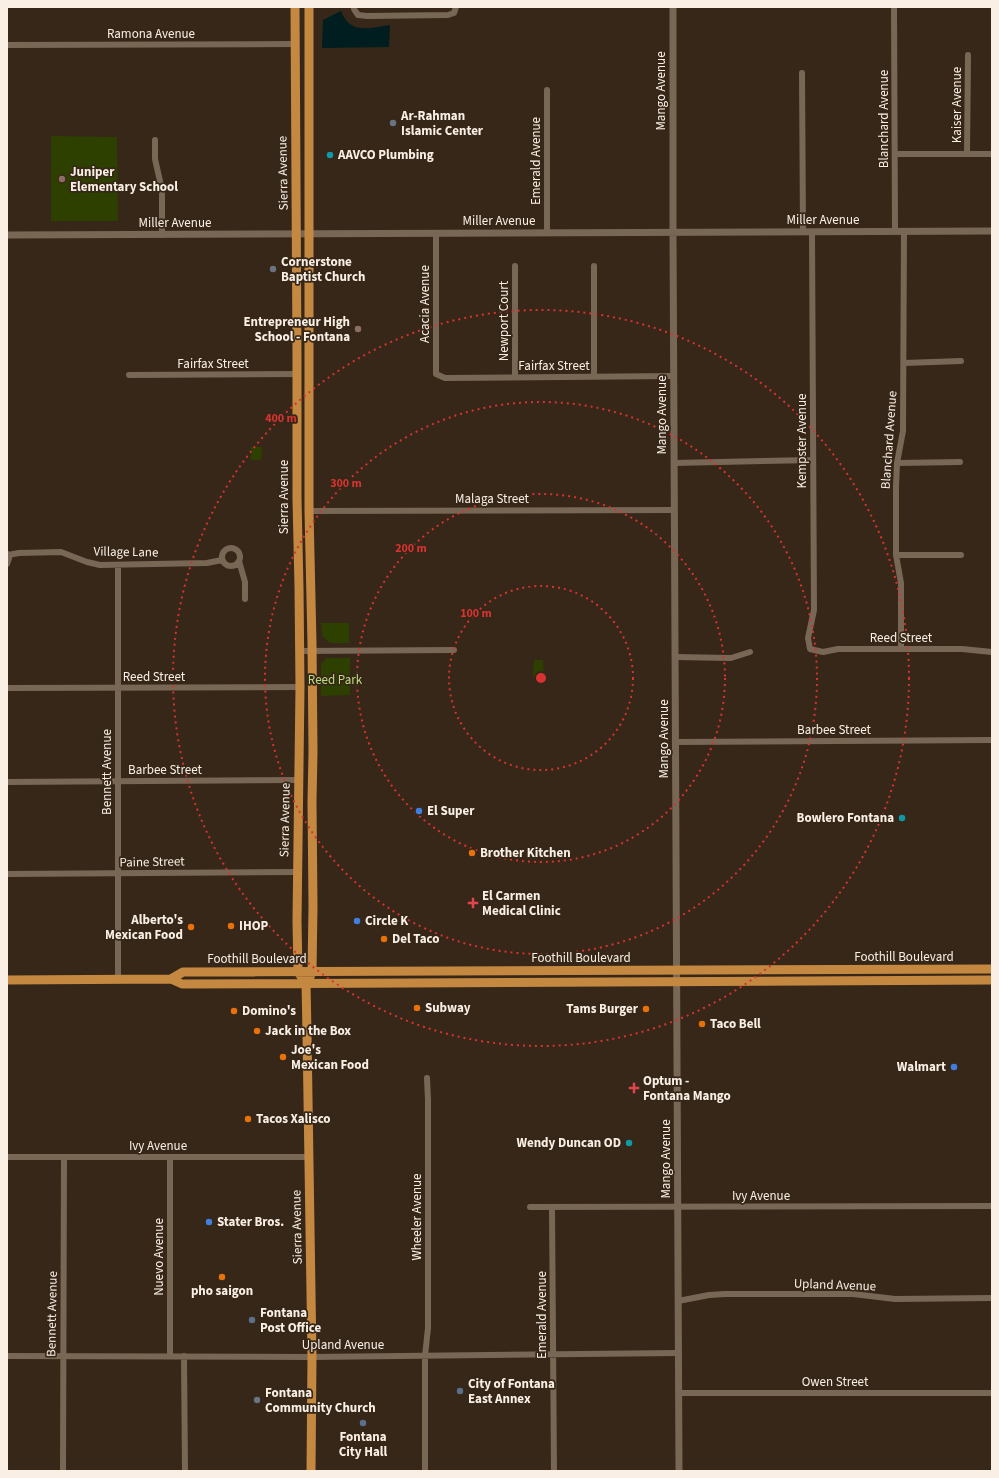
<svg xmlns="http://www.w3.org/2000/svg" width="999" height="1478" font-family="'Source Sans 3',sans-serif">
<rect width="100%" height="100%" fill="#362718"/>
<path fill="#2e4000" d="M51 136 117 137 118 221H51Z
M251 447H262L261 460H251Z
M321 623H349V643H330L322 636Z
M326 658H350V695L321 696V664Z
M534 660H543L544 677H533Z"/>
<path fill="#001d20" d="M341 11C350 35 369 28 390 25L389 47 322 48 323 20Z"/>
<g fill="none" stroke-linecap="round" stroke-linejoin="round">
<path stroke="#796756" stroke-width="6" d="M354 7V9L358 15 367 16 448 15 454 13 456 7
M894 7 895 231
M7 45 295 44
M802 73 803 232
M547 90V233
M155 140V159L162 190V235
M895 154H992
M967 154 968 55
M812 232 814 610 808 638 810 649 823 652 838 649H962L992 652
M436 233V374L445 378 674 376
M515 266V377
M594 266V376
M904 363 961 361
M129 375 297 374
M674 463 813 460
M897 463 960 462
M309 511 674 510
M222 557a9 9 0 1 1 18 0a9 9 0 1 1-18 0Z
M7 554 9 558 7 564
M8 555 19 553 61 552 87 562 100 565 207 563 222 560
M896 555H961
M239 561 245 582V599
M901 649V583L896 555V487L897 463 903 431 904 231
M300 651 454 650
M675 657 731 658 750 652
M7 688 300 687
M676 742 992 740
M7 782 299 780
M7 874 297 872
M118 979V565
M7 1157H309
M530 1207 992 1206
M552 1208 554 1471
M678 1301 709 1295 725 1294H853L895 1299 992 1298
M7 1356 312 1357 679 1353
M170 1356V1157
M184 1356 185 1471
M679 1393H992
M63 1471 64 1157
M425 1471V1356L428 1328V1100L427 1078"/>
<path stroke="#796756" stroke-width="7" d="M673 7V232L679 1471
M7 235 992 231"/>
<path stroke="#c58841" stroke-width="9" d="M295 7 297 358V499L299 587 300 687 297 922 298 972 306 983 307 1034 312 1357 311 1471
M309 7V511L312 643 313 752 312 802 313 906 312 972 310 977
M171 979 182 984 992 980
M7 980 171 979 183 972 992 969"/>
</g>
<g fill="none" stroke="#d83231" stroke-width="2" stroke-dasharray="2 4">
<circle cx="541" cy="678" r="92"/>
<circle cx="541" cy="678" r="184"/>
<circle cx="541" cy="678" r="276"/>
<circle cx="541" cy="678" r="368"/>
</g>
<g fill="#6b7280" stroke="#362718" stroke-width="1.5">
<circle cx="393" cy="123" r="4"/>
<circle cx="273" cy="269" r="4"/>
<circle cx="257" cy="1400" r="4"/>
</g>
<g fill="#0f9aa8" stroke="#362718" stroke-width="1.5">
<circle cx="330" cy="155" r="4"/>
<circle cx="902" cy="818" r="4"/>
<circle cx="629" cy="1143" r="4"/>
</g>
<g fill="#8d6e63" stroke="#362718" stroke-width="1.5">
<circle cx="62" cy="179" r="4"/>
<circle cx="358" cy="329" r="4"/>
</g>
<g fill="#3f7fe0" stroke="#362718" stroke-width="1.5">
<circle cx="419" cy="811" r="4"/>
<circle cx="357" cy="921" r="4"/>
<circle cx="954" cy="1067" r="4"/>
<circle cx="209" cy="1222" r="4"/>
</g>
<g fill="#e8710a" stroke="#362718" stroke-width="1.5">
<circle cx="472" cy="853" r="4"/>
<circle cx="231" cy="926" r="4"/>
<circle cx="191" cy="927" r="4"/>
<circle cx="384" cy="939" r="4"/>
<circle cx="417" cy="1008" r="4"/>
<circle cx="646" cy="1009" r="4"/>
<circle cx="234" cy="1011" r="4"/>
<circle cx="702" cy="1024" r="4"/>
<circle cx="257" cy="1031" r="4"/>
<circle cx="283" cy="1057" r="4"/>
<circle cx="248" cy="1119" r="4"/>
<circle cx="222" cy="1277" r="4"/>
</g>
<g fill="#e0444e" stroke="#362718" stroke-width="1.5">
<path d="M471 897h4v4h4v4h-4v4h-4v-4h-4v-4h4z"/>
<path d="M632 1082h4v4h4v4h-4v4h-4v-4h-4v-4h4z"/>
</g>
<g fill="#5c6f8a" stroke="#362718" stroke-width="1.5">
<circle cx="252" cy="1320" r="4"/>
<circle cx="460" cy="1391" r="4"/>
<circle cx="363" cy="1423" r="4"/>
</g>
<g text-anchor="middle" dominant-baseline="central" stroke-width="3.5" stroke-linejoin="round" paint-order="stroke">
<g font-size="13" fill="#f9efe5" stroke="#362718">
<text x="151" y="34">Ramona Avenue</text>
<text transform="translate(661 91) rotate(-90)">Mango Avenue</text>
<text transform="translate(957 105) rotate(-90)">Kaiser Avenue</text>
<text transform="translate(884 119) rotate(-90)">Blanchard Avenue</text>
<text transform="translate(536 161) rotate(-90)">Emerald Avenue</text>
<text transform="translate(283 173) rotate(-91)">Sierra Avenue</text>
<text x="823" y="220">Miller Avenue</text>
<text x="499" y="221">Miller Avenue</text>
<text x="175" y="223">Miller Avenue</text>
<text transform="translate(425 304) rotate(-90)">Acacia Avenue</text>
<text transform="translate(504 321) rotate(-90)">Newport Court</text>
<text x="213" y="364">Fairfax Street</text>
<text x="554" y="366">Fairfax Street</text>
<text transform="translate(662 415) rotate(-90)">Mango Avenue</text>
<text transform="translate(889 440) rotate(-86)">Blanchard Avenue</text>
<text transform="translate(802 441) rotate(-90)">Kempster Avenue</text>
<text transform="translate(284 497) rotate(-90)">Sierra Avenue</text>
<text x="492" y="499">Malaga Street</text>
<text transform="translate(126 552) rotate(1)">Village Lane</text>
<text x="901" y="638">Reed Street</text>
<text x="154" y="677">Reed Street</text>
<text x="834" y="730">Barbee Street</text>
<text transform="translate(664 739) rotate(-90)">Mango Avenue</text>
<text x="165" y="770">Barbee Street</text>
<text transform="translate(107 772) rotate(-90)">Bennett Avenue</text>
<text transform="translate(285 820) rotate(-89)">Sierra Avenue</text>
<text transform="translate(152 862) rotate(-1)">Paine Street</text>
<text x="904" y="957">Foothill Boulevard</text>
<text x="581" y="958">Foothill Boulevard</text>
<text x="257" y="959">Foothill Boulevard</text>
<text x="158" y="1146">Ivy Avenue</text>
<text transform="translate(666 1159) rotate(-90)">Mango Avenue</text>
<text x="761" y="1196">Ivy Avenue</text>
<text transform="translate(417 1217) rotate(-90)">Wheeler Avenue</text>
<text transform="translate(297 1227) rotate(-91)">Sierra Avenue</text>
<text transform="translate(159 1257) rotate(-90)">Nuevo Avenue</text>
<text transform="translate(835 1285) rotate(2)">Upland Avenue</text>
<text transform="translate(52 1314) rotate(-89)">Bennett Avenue</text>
<text transform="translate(542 1315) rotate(-90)">Emerald Avenue</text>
<text x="343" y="1345">Upland Avenue</text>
<text x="835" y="1382">Owen Street</text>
</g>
<g font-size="13" font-weight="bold" fill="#f9efe5" stroke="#362718" text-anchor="start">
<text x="401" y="116">Ar-Rahman<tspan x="401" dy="15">Islamic Center</tspan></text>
<text x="338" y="155">AAVCO Plumbing</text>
<text x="70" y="172">Juniper<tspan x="70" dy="15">Elementary School</tspan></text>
<text x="281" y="262">Cornerstone<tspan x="281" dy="15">Baptist Church</tspan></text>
<text x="350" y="322" text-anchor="end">Entrepreneur High<tspan x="350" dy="15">School - Fontana</tspan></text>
<text x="427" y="811">El Super</text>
<text x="894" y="818" text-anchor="end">Bowlero Fontana</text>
<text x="480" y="853">Brother Kitchen</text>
<text x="482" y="896">El Carmen<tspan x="482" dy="15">Medical Clinic</tspan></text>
<text x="183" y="920" text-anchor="end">Alberto's<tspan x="183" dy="15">Mexican Food</tspan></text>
<text x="365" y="921">Circle K</text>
<text x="239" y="926">IHOP</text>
<text x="392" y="939">Del Taco</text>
<text x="425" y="1008">Subway</text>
<text x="638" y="1009" text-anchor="end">Tams Burger</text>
<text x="242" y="1011">Domino's</text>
<text x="710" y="1024">Taco Bell</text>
<text x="265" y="1031">Jack in the Box</text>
<text x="291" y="1050">Joe's<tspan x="291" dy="15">Mexican Food</tspan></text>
<text x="946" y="1067" text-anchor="end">Walmart</text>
<text x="643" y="1081">Optum -<tspan x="643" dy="15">Fontana Mango</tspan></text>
<text x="256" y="1119">Tacos Xalisco</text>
<text x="621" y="1143" text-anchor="end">Wendy Duncan OD</text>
<text x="217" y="1222">Stater Bros.</text>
<text x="222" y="1291" text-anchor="middle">pho saigon</text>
<text x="260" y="1313">Fontana<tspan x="260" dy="15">Post Office</tspan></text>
<text x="468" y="1384">City of Fontana<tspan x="468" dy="15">East Annex</tspan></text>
<text x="265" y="1393">Fontana<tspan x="265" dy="15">Community Church</tspan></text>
<text x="363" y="1437" text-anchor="middle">Fontana<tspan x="363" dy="15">City Hall</tspan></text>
</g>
<g font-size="13" fill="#badb81" stroke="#362718">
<text x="335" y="680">Reed Park</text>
</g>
</g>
<circle cx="541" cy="678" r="6" fill="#d83231" stroke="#362718" stroke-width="2"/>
<g font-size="12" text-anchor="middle" font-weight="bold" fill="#d83231" stroke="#362718" stroke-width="3.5" stroke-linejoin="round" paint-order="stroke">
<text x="281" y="422">400 m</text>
<text x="346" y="487">300 m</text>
<text x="411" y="552">200 m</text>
<text x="476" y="617">100 m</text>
</g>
<rect width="999" height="1478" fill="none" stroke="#f9efe5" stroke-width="16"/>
</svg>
